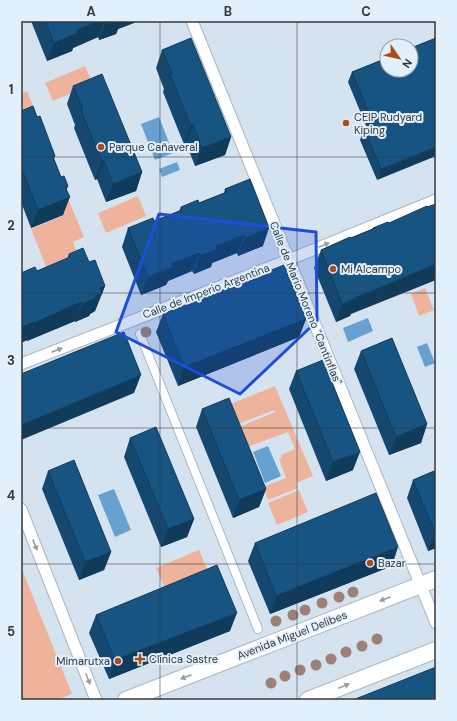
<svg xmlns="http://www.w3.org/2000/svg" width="457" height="721" font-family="'DM Sans',sans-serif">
<rect width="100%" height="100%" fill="#d5e2ef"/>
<path fill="#eeb49b" d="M85 66 93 84 53 101 45 83Z
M27 91 38 118 21 125V94Z
M45 143 84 237 73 242 82 266 51 279 31 229 62 216 33 147Z
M138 196 146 216 106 233 98 213Z
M425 288 434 310 419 316 411 294Z
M275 386 313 476 296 483 298 488 268 500 263 487 286 478 279 459 282 458 281 455 295 449 288 432 247 447 239 427 275 412 274 410 236 425 228 405Z
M299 490 308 512 277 525 268 503Z
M199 550 208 571 165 589 156 568Z
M21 567 72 694 57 700H21Z"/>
<path fill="#66a1d2" d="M159 117 173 153 155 160 141 124Z
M177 162 180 170 162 177 159 169Z
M368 318 373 331 348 342 343 328Z
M427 343 435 363 425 367 417 347Z
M268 446 281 476 265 483 253 452Z
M114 489 131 530 115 537 98 495Z"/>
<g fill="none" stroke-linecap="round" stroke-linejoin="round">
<defs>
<path id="pedestrian" d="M140 334 258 629"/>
<path id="minor" d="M192 21 436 623
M21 364 288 260 436 200
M21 509 96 700"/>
<path id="secondary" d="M126 700 436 579
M308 700 436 650"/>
</defs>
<use href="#pedestrian" stroke="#aab7c2" stroke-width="10"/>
<use href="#minor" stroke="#aab7c2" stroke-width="13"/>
<use href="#secondary" stroke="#aab7c2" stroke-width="18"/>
<use href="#pedestrian" stroke="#fff" stroke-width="8"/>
<use href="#minor" stroke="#fff" stroke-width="11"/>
<use href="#secondary" stroke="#fff" stroke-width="16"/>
</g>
<g fill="#9e8175">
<circle cx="146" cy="332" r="5.5"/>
<circle cx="353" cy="592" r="5.5"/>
<circle cx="339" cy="597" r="5.5"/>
<circle cx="322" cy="603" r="5.5"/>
<circle cx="305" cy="610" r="5.5"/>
<circle cx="293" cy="615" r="5.5"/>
<circle cx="276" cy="621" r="5.5"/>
<circle cx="377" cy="639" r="5.5"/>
<circle cx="362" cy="646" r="5.5"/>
<circle cx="346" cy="652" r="5.5"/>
<circle cx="331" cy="659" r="5.5"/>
<circle cx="316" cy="665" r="5.5"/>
<circle cx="300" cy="670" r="5.5"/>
<circle cx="285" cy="676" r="5.5"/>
<circle cx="271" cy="683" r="5.5"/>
</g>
<path fill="#154870" d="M31 21H139L118 29 116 34 99 40 98 37 73 48 72 51 47 61Z
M436 38 377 180 360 140 364 129 367 128 348 82 352 72Z
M162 50 231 137 225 155 195 166 186 143 184 144 179 132 163 92 164 89 156 68Z
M73 86 142 172 136 191 106 202 97 179 95 180 90 168 74 128 75 125 67 104Z
M21 111 37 117 55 156 54 159 66 190 63 215 31 228 21 202Z
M225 189 263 246 238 256 237 253 212 263 211 267 194 274 192 271 168 281 166 285 141 295 122 247 128 228 154 221 179 211 181 207 199 203 224 193Z
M388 222 350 316 336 322 314 268 321 250 372 229 373 228Z
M69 254 89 262 105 286 95 311 90 314 89 316 75 322V321L27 341V340L21 343V273L37 271 67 259Z
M163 314 306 319 299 337 178 386 156 332Z
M361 351 427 424 421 443 389 455 354 369Z
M296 371 353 470 326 481 289 389Z
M202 409 266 489 259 507 233 518 196 427Z
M130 438 194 519 187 537 161 547 124 457Z
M48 471 111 552 104 570 79 580 42 489Z
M436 477V548L428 551 407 498 413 480Z
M255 543 392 566 270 614 248 561Z
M96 615 230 631 109 679 89 633Z"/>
<path fill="#113b5b" d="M100 21H104L98 37 73 48 72 51 47 61 54 43 77 30Z
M109 21H139L118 29 116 34 99 40 106 22Z
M193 125 186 143 184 144 191 126Z
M231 137 225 155 195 166 202 148Z
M436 147V156L377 180 381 169Z
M102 161H104L97 179 95 180Z
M142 172 136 191 106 202 113 184Z
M68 186 63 200 70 197 63 215 31 228 38 210 65 187Z
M269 228 263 246 238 256 245 238Z
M244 235 237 253 212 263 211 267 194 274 200 256 216 246Z
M199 253 192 271 168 281 166 285 141 295 148 277 171 264Z
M436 264V280L351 314 350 316 336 322 342 304 357 297Z
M105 286 95 311 90 314 89 316 75 322 82 304 95 296 100 288Z
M81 302 75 321 27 341 34 323Z
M306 319 299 337 178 386 184 367Z
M34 322 27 340 21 343V327Z
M141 375 134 393 21 440V425Z
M427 424 421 443 389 455 396 437Z
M360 452 353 470 326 481 333 462Z
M266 489 259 507 233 518 239 500Z
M194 519 187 537 161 547 168 529Z
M436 532V548L428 551 435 533Z
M398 547 392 566 270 614 276 596Z
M111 552 104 570 79 580 85 562Z
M237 613 230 631 109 679 115 660Z"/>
<path fill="#185482" stroke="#113b5b" d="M45 21H100L77 30 78 33 54 43Z
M191 38 231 137 202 148 193 125 191 126 186 114 170 74 172 73 162 50Z
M436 38V147L381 169 364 129 374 125 352 72 387 58V70H411V48Z
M102 74 142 172 113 184 104 161H102L97 150 81 110 83 109 73 86Z
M33 106 37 117 40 116 55 156 53 157 61 177 64 176 68 186 65 187 70 197 38 210 21 167V111Z
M250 179 269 228 245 238 244 235 216 246 217 249 200 256 199 253 171 264 173 267 148 277 128 228 153 218 154 221 182 210 181 207 198 200 199 203 227 192 225 189Z
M436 204V264L357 297V298L342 304 321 250 350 237 351 238 373 229V228L388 222 389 223 427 206V207Z
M83 248 89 262 95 260 105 286 100 288 102 293 95 296 96 298 82 304 81 302 34 323V322L21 327V277L23 276 21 273 35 267 37 271 70 257 69 254Z
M284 265 306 319 184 367 163 314Z
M124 332 141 375 21 425V374Z
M392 338 427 424 396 437 361 351Z
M323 360 360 452 333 462 296 371Z
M229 398 266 489 239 500 202 409Z
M156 427 194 519 168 529 130 438Z
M74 460 111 552 85 562 48 471Z
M434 471 436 477V532L435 533 413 480Z
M376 493 398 547 276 596 255 543Z
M217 565 237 613 115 660 96 615Z
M436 667V700H353Z"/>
<defs><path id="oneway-solid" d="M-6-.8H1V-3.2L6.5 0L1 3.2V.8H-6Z"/></defs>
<g fill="#999c9e">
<use href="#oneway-solid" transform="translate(324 245) rotate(-22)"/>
<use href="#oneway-solid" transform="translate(57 350) rotate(-21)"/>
<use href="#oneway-solid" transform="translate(35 545) rotate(69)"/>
<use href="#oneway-solid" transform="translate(385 599) rotate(160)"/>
<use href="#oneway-solid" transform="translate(186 677) rotate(159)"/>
<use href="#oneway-solid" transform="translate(88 679) rotate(68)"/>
<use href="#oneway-solid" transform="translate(344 686) rotate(-22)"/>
</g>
<path fill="#1d4ed8" fill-opacity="0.2" stroke="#1d4ed8" stroke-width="3" stroke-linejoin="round" d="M159 214 316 232 317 321 240 394 116 332Z"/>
<path fill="none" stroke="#33383c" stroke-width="1" stroke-opacity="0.55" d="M160 21V700M297 21V700M21 157H436M21 293H436M21 428H436M21 564H436"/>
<g fill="#ae4a16" stroke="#e2f0fc" stroke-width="1.5">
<circle cx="346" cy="123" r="4"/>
<circle cx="101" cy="147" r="4"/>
<circle cx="333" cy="269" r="4"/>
<circle cx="370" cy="563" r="4"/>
<path d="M138 653h4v4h4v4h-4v4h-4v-4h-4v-4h4z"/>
<circle cx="118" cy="661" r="4"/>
</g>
<g text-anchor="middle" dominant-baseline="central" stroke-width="4" stroke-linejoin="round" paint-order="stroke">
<g font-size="11" fill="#33383c" stroke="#e2f0fc" text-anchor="start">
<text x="354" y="117">CEIP Rudyard<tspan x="354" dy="13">Kiping</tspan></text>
<text x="109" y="147">Parque Cañaveral</text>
<text x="341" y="269">Mi Alcampo</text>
<text x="378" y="563">Bazar</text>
<text x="149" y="659">Clínica Sastre</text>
<text x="110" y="661" text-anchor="end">Mimarutxa</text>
</g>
<g font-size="11" fill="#33383c" stroke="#e2f0fc">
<text transform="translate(206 291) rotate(-21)">Calle de Imperio Argentina</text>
<text transform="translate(306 303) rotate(68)">Calle de Mario Moreno "Cantinflas"</text>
<text transform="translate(292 635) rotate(-21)">Avenida Miguel Delibes</text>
</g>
</g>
<rect width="457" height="721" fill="none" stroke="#e2f0fc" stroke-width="44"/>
<g transform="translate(399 58) rotate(124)"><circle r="19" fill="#e2f0fc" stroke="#9ca6af"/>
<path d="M0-3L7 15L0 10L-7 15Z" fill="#ae4a16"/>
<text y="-6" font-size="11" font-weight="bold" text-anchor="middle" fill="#33383c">N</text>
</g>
<rect x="22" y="22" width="413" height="677" fill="none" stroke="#33383c" stroke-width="1.5"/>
<g font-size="13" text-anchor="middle" font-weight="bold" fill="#33383c">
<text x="91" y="16">A</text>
<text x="228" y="16">B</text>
<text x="366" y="16">C</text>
<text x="11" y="94">1</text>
<text x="11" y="230">2</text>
<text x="11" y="365">3</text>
<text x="11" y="500">4</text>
<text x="11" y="636">5</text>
</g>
</svg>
